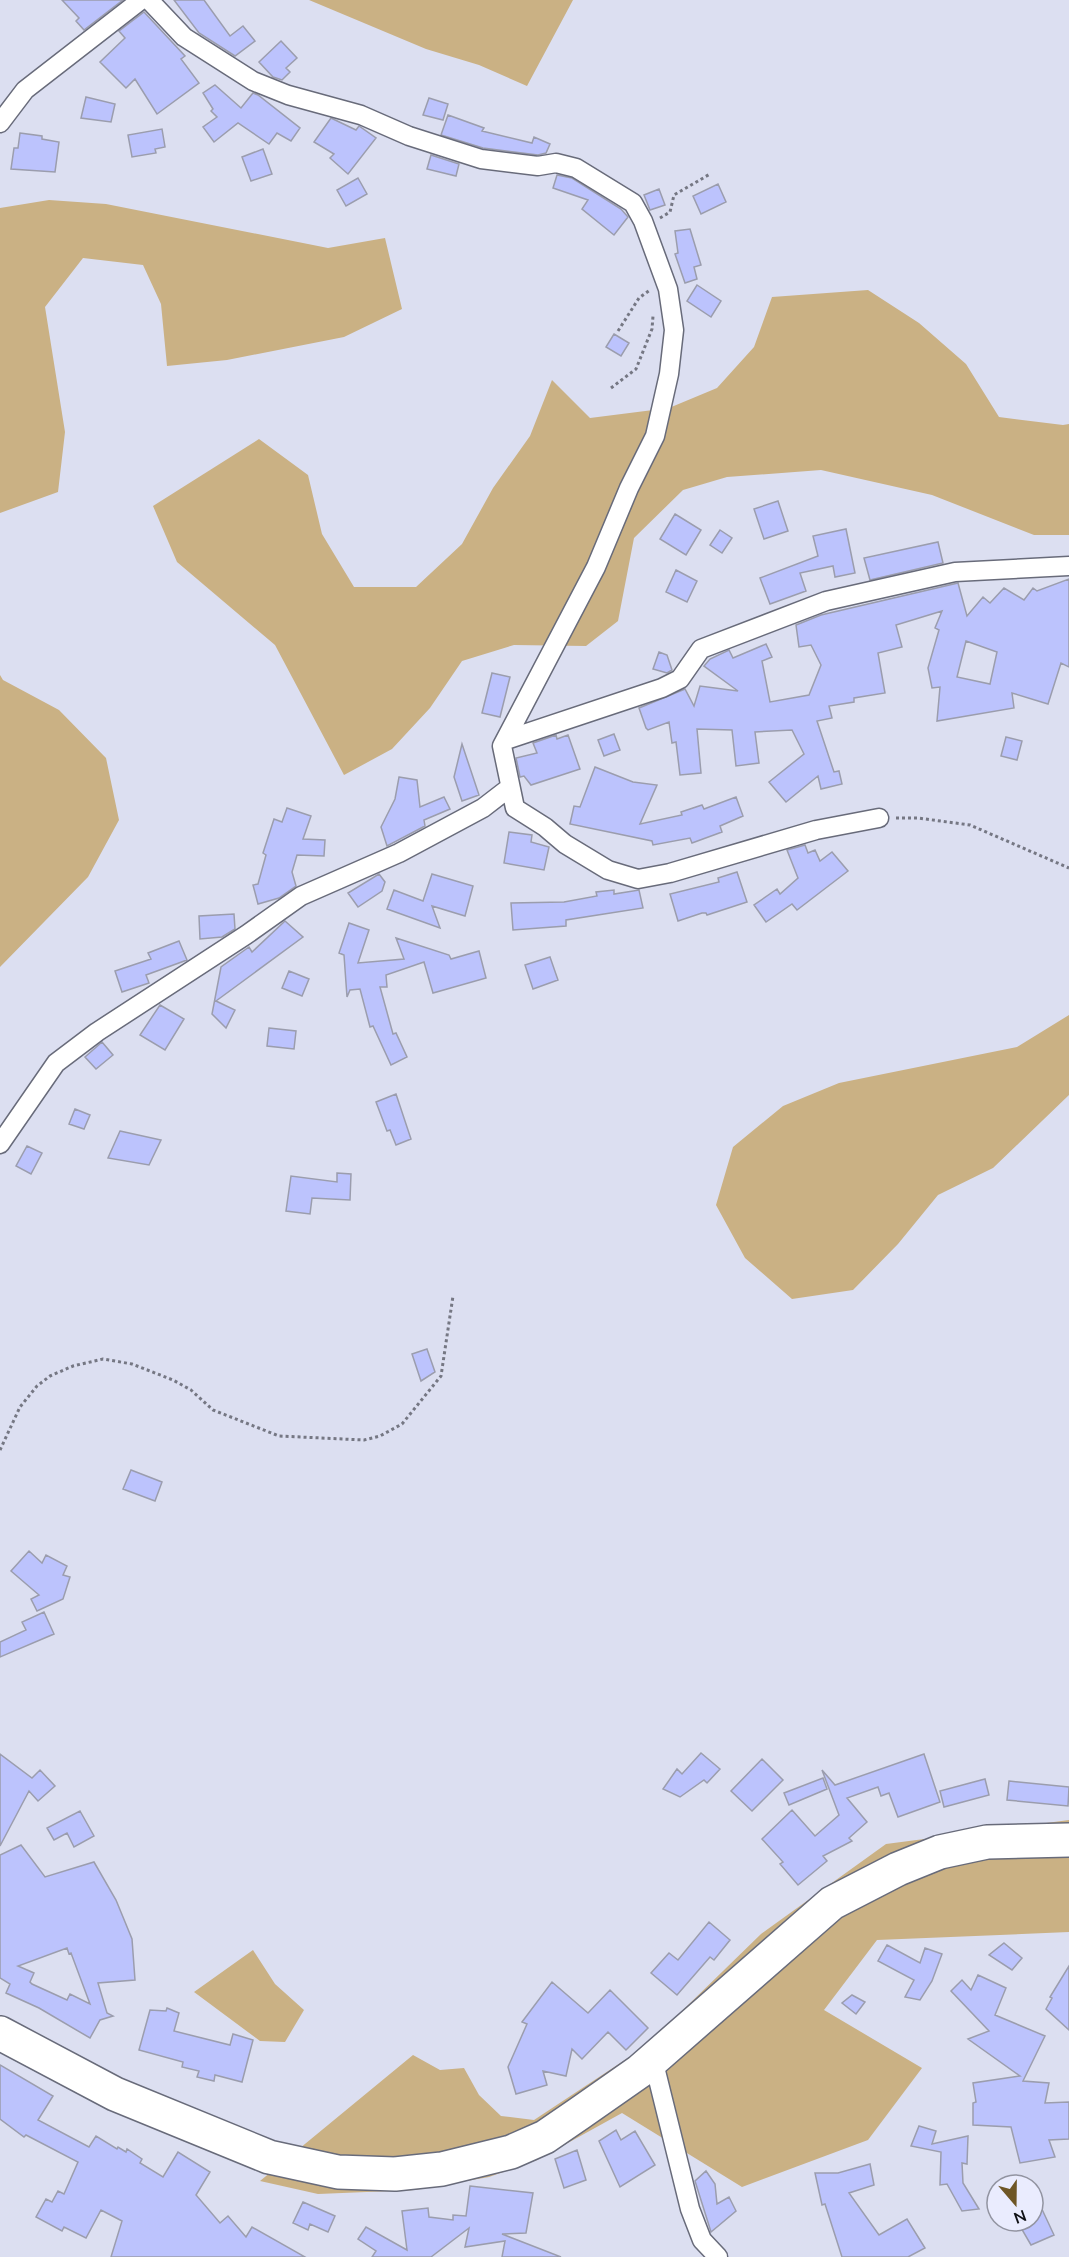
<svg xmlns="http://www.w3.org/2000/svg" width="1069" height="2257" font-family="'Nunito Sans',sans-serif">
<rect width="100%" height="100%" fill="#dcdff1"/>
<path fill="#cab184" d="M309 0H573L527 86 479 65 426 49Z
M49 200 106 204 328 248 385 238 402 309 344 337 227 360 167 366 161 304 143 265 83 258 45 307 65 432 58 492 0 513V208Z
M868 290 919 323 966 364 999 417 1063 425 1069 424V535H1034L932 495 821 470 727 477 683 490 634 538 618 621 586 646 514 645 462 661 430 708 392 749 344 775 275 645 177 562 153 506 259 439 308 475 322 534 354 587H416L462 544 493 488 530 436 552 380 590 418 669 408 717 388 754 347 772 297Z
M0 675 3 680 59 710 106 758 119 820 88 877 0 967Z
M1069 1015V1095L993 1168 938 1195 898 1244 853 1290 792 1299 745 1258 716 1205 733 1147 783 1106 839 1083 1017 1047Z
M1069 1820V1932L877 1940 824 2010 922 2068 868 2140 742 2187 622 2113 537 2160 489 2177 415 2190 318 2194 260 2181 413 2055 440 2070 464 2068 479 2095 501 2116 534 2120 646 2046 761 1934 886 1844Z
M253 1950 275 1984 304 2010 285 2042 260 2041 194 1992Z"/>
<path fill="#bcc3fd" stroke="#9b9dad" stroke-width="1.5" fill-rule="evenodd" d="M62 0H123L84 30 76 21 79 18Z
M174 0H204L230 36 243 26 255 41 235 56 199 33Z
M144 12 185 56 181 59 199 83 157 114 135 79 126 88 100 62 125 38 119 31Z
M281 41 297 58 286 68 290 72 282 80 273 77 259 62Z
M215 85 241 108 253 93 258 95 300 128 291 141 277 133 269 144 238 123 214 142 203 127 217 117 211 111 213 109 203 93Z
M86 97 115 104 111 122 81 118Z
M429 98 448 104 443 120 423 115Z
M448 115 484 128 482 131 532 143 534 137 550 144 546 153 538 155 483 148 441 135Z
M331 118 356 130 359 126 376 138 348 174 330 158 334 154 314 142Z
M162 129 165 147 155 149 156 153 132 157 128 135Z
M20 133 42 136V139L59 142 55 172 11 169 14 148H18Z
M263 149 272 174 251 181 242 157Z
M431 155 459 164 456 176 427 169Z
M557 175 572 178 621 209 628 217 614 235 582 209 588 200 553 188Z
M358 178 367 194 346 206 337 190Z
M718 184 726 202 701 214 693 196Z
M659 189 665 205 650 210 644 195Z
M690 229 701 265 694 267 697 279 685 283 675 254 678 253 675 231Z
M697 285 721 301 711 317 687 301Z
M614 334 629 343 621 356 606 347Z
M778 501 788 531 764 539 754 509Z
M675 514 701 530 686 555 660 539Z
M846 529 855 573 835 577 833 566 800 573 806 591 770 604 760 578 818 556 813 536Z
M720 530 732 538 722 553 710 545Z
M938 542 943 563 870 580 864 558Z
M676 570 697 581 687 602 666 592Z
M1069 579V667L1061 663 1048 704 1012 693 1014 708 937 721 940 687 932 688 928 668 939 630 935 628 942 611 896 625 902 647 878 653 885 693 854 698V702L829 706 832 718 817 721 834 772 839 771 842 784 821 789 818 776 786 802 769 782 804 754 792 730 755 732 759 763 736 766 732 730 697 729 701 773 680 775 676 742 672 743 669 722 648 730 646 728 639 708 685 689 694 706 700 686 738 691 704 666 710 659 729 650 733 658 766 644 772 657 762 661 770 702 809 695 821 665 811 645 799 647 796 625 821 615 958 583 967 616 983 597 990 603 1004 588 1024 600 1033 588 1037 591ZM966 641 997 652 990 684 957 677Z
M659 652 667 655 672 670 667 673 653 669Z
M492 673 510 677 500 717 482 713Z
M614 734 620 750 604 756 598 740Z
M556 735 557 739 568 735 580 769 531 785 524 776 520 777 516 758 537 753 533 743Z
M1006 737 1022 741 1017 760 1001 756Z
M462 744 479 795 462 801 454 777Z
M595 767 633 782 657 785 640 824 682 815 681 812 702 805 704 809 736 797 743 816 720 826 722 832 692 843 690 838 653 845 652 841 570 824 574 806 580 807Z
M399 777 417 780 420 807 444 797 450 809 424 820 425 826 387 846 381 827 395 799Z
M287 808 311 816 303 839 325 840 324 856 297 855 292 872 296 886 279 898 258 904 253 885 258 884 266 855 263 853 274 819 282 822Z
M509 832 532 835 531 842 549 847 544 870 504 863Z
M805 845 808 853 815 850 820 861 832 852 848 871 797 910 792 904 766 922 754 905 777 889 780 894 798 878 787 850Z
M737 872 747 902 707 915 706 913H702L678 921 670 894 719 882 718 878Z
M379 874 385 882 382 891 358 907 348 893Z
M432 874 473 886 465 916 432 906 440 928 387 909 394 890 423 901Z
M614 890V894L639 890 643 908 566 920V926L513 930 511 903 564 902 597 896 596 892Z
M234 914 235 929 222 937 200 939 199 916Z
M285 921 303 937 216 1001 235 1010 226 1028 212 1014 221 967 249 947 252 952Z
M349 923 369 930 358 963 404 959 396 938 449 955 451 959 479 951 486 978 433 993 424 962 386 975 387 987H380L393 1034 396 1033 407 1057 391 1065 373 1026 370 1027 360 989 350 990 347 997 344 955 339 953Z
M179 941 187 960 146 975 149 983 122 992 115 971 151 959 148 953Z
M550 957 558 980 533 989 525 965Z
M289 971 309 979 302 996 282 988Z
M160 1005 184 1019 165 1050 140 1035Z
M269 1028 296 1031 294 1049 267 1046Z
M102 1042 113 1055 96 1069 85 1057Z
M396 1094 411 1139 396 1145 390 1130 387 1131 376 1102Z
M75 1109 90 1115 84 1129 69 1124Z
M120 1131 161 1140 149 1165 108 1158Z
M27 1146 42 1153 31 1174 16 1166Z
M337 1173 351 1174 350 1200 312 1198 310 1214 286 1211 291 1176 337 1182Z
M427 1349 435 1372 421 1381 412 1354Z
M131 1470 162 1482 155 1501 123 1489Z
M29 1551 42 1563 46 1555 67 1566 63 1575 70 1577 63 1599 37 1611 31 1599 39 1595 11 1571Z
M44 1612 54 1634 0 1657V1642L26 1630 22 1622Z
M701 1753 720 1769 707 1783 704 1780 680 1797 663 1789 677 1769 682 1774Z
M0 1754 32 1778 40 1770 55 1786 38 1801 29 1791 0 1846Z
M924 1754 940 1802 898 1817 889 1793 881 1796 878 1787 847 1798 867 1822 849 1838 852 1841 823 1856 827 1861 798 1885 780 1864 783 1862 762 1839 792 1810 815 1836 839 1815 822 1770 835 1785Z
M762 1759 783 1780 752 1811 731 1791Z
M823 1778 827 1789 789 1805 784 1793Z
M985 1779 989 1795 944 1807 940 1791Z
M1009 1781 1069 1787 1068 1806 1007 1800Z
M80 1811 94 1836 74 1847 67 1833 54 1840 47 1828Z
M21 1845 45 1877 94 1862 116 1900 132 1939 135 1980 98 1983 107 2013 113 2016 100 2020 90 2038 39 2008 6 1993 10 1984 0 1978V1855ZM67 1948 69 1954 71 1953 90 2004 70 1994 67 2000 32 1984 30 1982 34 1973 18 1966Z
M709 1922 730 1940 714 1960 710 1957 677 1995 651 1973 669 1953 678 1960Z
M1004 1943 1022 1958 1012 1970 989 1955Z
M887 1945 920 1963 925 1948 942 1954 932 1981 920 2000 905 1997 914 1980 878 1961Z
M1069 1966V2030L1046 2009 1052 1998 1050 1997Z
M978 1975 1006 1988 995 2015 1045 2036 1023 2081 1049 2083 1045 2103 1069 2102V2139L1049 2140 1055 2157 1020 2163 1011 2127 973 2125V2103L976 2102 973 2083 1020 2076 968 2039 989 2031 951 1991 962 1980 971 1990Z
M552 1982 588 2013 610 1990 648 2028 626 2050 608 2032 582 2059 572 2049 566 2076 543 2071 547 2085 516 2094 508 2067 527 2024 522 2022Z
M852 1995 865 2002 856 2014 842 2003Z
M167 2008 179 2013 174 2031 230 2045 233 2034 253 2040 242 2082 215 2075 214 2081 197 2077 199 2071 182 2067 183 2062 139 2050 150 2010 166 2011Z
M0 2065 53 2096 38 2120 89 2147 96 2136 117 2149 118 2147 126 2152 127 2149 142 2159 140 2163 163 2177 178 2152 210 2172 196 2195 220 2223 228 2216 246 2237 252 2227 305 2257H111L122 2221 101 2210 86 2238 64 2227 62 2231 36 2217 46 2199 52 2202 58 2191 64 2194 78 2162 26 2135 24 2137 0 2119Z
M919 2126 936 2131 932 2144 968 2136 967 2164 962 2163 963 2183 979 2209 962 2211 947 2184 940 2185 941 2152 911 2146Z
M616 2130 621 2140 635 2131 655 2165 620 2187 599 2141Z
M577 2150 586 2180 564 2188 555 2159Z
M870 2164 874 2185 849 2193 879 2235 907 2219 925 2248 908 2257H842L825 2204 822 2205 815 2173H838Z
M706 2171 715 2184 717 2204 729 2197 736 2211 711 2232 695 2181Z
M470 2186 533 2193 526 2233 502 2234 561 2257H502L505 2241 465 2247 469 2228 431 2257H372L376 2251 358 2239 366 2227 407 2250 402 2211 428 2208 429 2217 453 2220V2215L466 2216Z
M1033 2190 1054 2235 1031 2245 1017 2221H1033Z
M303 2202 335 2216 328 2232 310 2224 308 2230 293 2223Z"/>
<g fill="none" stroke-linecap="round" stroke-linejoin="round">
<defs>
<path id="street" d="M149 0 184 37 253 81 288 95 361 115 409 136 481 159 538 166 556 163 576 168 633 203 643 221 668 289 674 330 669 374 655 436 629 488 596 567 502 746 515 808 545 827 565 844 608 870 638 879 670 873 816 830 879 818
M0 123 25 90 141 0
M506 740 662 688 680 679 701 649 826 601 955 572 1069 566
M0 1144 56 1063 97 1032 246 935 301 896 399 853 483 808 509 788
M653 2059 690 2209 702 2240 718 2257"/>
<path id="highway" d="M0 2033 115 2094 269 2157 338 2172 395 2174 442 2169 511 2152 545 2137 580 2113 640 2071 832 1903 898 1869 940 1852 987 1842 1069 1840"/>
</defs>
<use href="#street" stroke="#686b7a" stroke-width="21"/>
<use href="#highway" stroke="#686b7a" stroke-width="36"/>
<path stroke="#757783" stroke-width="3" stroke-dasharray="3 3" stroke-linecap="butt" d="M660 218 670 212 674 195 710 174
M618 331 639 298 650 290
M611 388 636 369 652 329 653 316
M896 818H918L970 825 1069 868
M0 1450 20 1407 37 1386 50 1376 73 1366 103 1359 132 1364 173 1380 191 1390 213 1410 279 1436 364 1440 380 1436 402 1424 441 1376 453 1296"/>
<use href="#street" stroke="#fff" stroke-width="18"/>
<use href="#highway" stroke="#fff" stroke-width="33"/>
</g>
<g transform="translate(1015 2203) rotate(160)"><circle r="28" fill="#eaecfe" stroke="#9294a1" stroke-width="1.5"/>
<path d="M0-4.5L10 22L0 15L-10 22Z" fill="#6e5626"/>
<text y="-9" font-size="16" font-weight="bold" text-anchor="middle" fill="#0f1015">N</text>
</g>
</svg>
